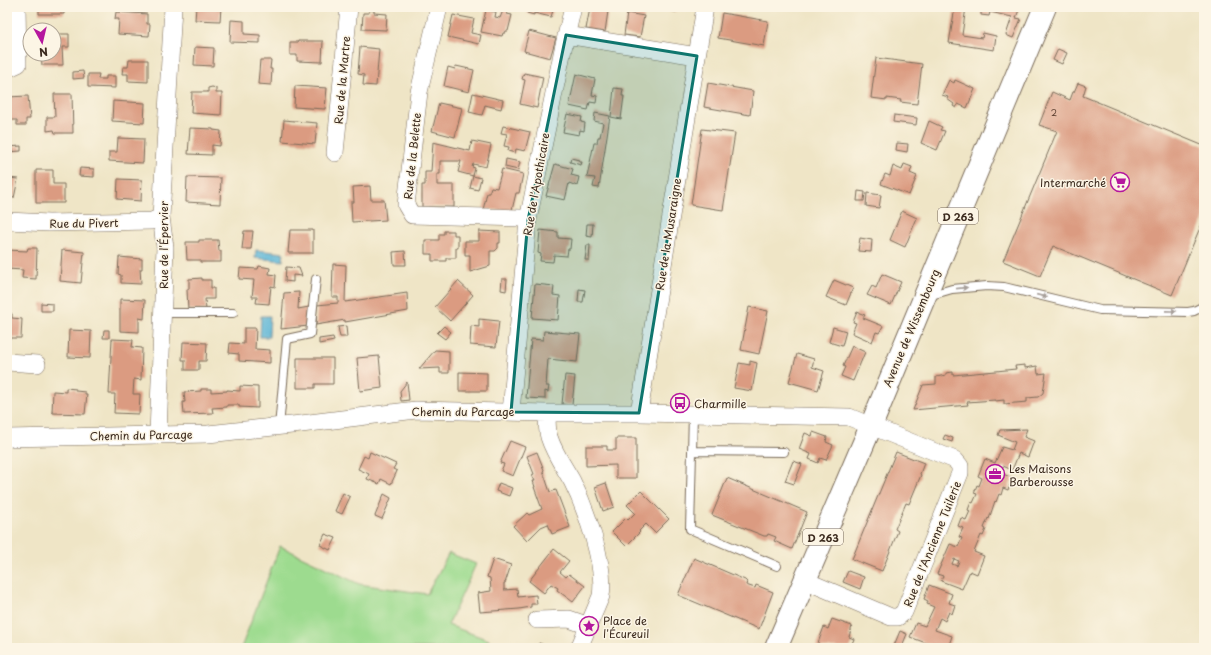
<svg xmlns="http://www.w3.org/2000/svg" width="1211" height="655" font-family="'Playpen Sans',sans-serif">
<rect width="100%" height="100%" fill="#fcf5e5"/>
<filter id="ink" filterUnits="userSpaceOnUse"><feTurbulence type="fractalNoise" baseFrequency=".025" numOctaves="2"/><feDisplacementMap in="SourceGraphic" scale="8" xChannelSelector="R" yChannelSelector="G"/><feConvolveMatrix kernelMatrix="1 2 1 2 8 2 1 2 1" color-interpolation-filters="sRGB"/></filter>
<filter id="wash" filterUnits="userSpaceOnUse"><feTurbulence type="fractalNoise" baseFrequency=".012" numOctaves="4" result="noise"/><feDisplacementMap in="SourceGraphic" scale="16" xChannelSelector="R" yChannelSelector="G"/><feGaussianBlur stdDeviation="0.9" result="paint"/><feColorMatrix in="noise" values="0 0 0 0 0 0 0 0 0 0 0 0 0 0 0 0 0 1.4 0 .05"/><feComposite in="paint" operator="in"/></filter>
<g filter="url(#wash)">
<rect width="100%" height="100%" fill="#efe5c6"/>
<path fill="#9ddb8f" stroke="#6c8256" d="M280 546 359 584 427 594 449 553 476 564 448 625 489 640 486 648H241Z"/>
<path fill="#58b4d6" stroke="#4a6f7a" d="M256 250 284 253 283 261 255 258Z
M261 316H270L269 337H260Z"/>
<g id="blocks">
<path fill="#db9b81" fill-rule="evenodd" d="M39 7H64V14H39Z
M196 7H221L220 21 195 20Z
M528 7H554L551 17 534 13V15L527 13Z
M655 7H676V12L655 9Z
M955 7H966L962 35 982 38 983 33 996 36 994 50 949 43Z
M981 7H1020L1016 18 1021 19 1013 38 1006 35 1012 17 990 12 989 16 981 15Z
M504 8 508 9 507 14 512 15 508 31H506L505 33H503L502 36 481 32 486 10 496 12 495 17 500 18Z
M590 8 608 11 605 32 586 29Z
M369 10H374V13L387 14 386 30 362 29 363 13H369Z
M116 12 147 14V24H150L149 36 118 34 119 19H115Z
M627 13 644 16 640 37 624 35Z
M722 13 768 21 764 46 718 38Z
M453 15 474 19 471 33 481 35 479 44 448 37Z
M231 20 244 21V34L260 35V43L230 42Z
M529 31 556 38 550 58 524 51Z
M54 34H69V47H62L63 65H42L41 54H54Z
M298 41H323L322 62 297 61V55H290V42H298Z
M195 47 214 48 213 66 194 65Z
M360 47 379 49 376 86 363 85 364 75 358 74Z
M1058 49 1067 53 1062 64 1053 60Z
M876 58 922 64 917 104 900 102 901 100 887 98V100L871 98Z
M129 60H148V82L128 81V74H122L123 67H128Z
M260 60H271L270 69H272L271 85 258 84Z
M456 66 474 70 469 92 444 86 448 67 455 69Z
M83 71 84 78 73 79V72Z
M524 73 543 77 537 108 520 104 525 80 522 79Z
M88 74H99L98 79H106V76H115V88L88 87Z
M576 74 595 79 592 95 597 96 596 103 590 102 588 110 569 106Z
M949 80 954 83 955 80 975 89 967 108 958 104 956 108 953 106 954 104 947 99 948 97 942 95Z
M708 83 753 91 750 115 704 107Z
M1078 83 1086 86 1083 96 1204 146V218L1172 295 1053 246 1040 276 1003 261 1057 131 1039 125 1052 92 1070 100 1073 92H1074Z
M295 86 327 88 325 109 294 107Z
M212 87 216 88V93H222L221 115 191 113 192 92H208V88Z
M614 88 623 89 622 96H624L621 119 611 117Z
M473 93 503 100 501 109 485 105 482 115 469 112Z
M54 94H72L73 133H55L54 130 47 131V117H55Z
M28 96 30 119H26V125H17V120H7V97Z
M113 101 145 103 144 123 112 121Z
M439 103 462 108 455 137 432 131Z
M595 113 610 116 599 188 593 187 595 178 587 177 594 143H597L598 137H600L603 123 594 121Z
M567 114 582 117 581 122 585 123 584 131 580 130 579 135 563 132Z
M894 115 917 118 916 125 893 122Z
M284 120 317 123 315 144 282 141Z
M929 121 942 127 940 130 945 131 937 150 921 143Z
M503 126 530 132 525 151 516 149 515 153 508 151 509 147 504 146 507 134 501 133Z
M190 128 213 129V130L221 131 220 146 212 145V155L188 154Z
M702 129 735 133 723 210 691 205Z
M118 138 144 139 143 163 109 161V152H117Z
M472 141 491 145 486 167 473 164 472 167 475 168 473 176 458 172 461 161H440V174H437V185H454V207H422V185H425V172H431L433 142 470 151Z
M897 143 908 144 907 152 896 150Z
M21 146V151L7 152V147Z
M571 158 579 160V162H582L581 165 570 162Z
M506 159 520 162 518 170 505 167Z
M555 164 573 169 571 175 579 177 577 186 569 183 565 200 546 196Z
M904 164 912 167 910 173 917 176 909 195 881 184 885 174 890 176 893 166 902 170Z
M80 168 94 169V177L79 176Z
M502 169 523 174 519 193H516L512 210H483L487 193H489L491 187 497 188Z
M36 170H53V184H64V203H36Z
M473 176 481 178 478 190 470 188Z
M187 177 221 178 220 204 186 202Z
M7 178 18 179 14 198 7 197Z
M118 179 142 180 141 201 117 199Z
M370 186 371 200H384L386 220 352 222 351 202H354L353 187Z
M858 191 865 192 864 201H857Z
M867 193 881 195 879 208 866 206Z
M902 211 917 218 905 247 890 240Z
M587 224H593L592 237 586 236Z
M290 230H313V253H288Z
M540 230 558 232V238L571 239 570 249H568L567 256 554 255 553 262 540 261 541 254 538 253Z
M244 231H253L251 249H242Z
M444 231H454V235H458V248H456V258H446V261H432V254H425V240H439V234H444Z
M479 231 500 232V243H498V248L495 251H490V266L470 272V255H465V241H479Z
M860 238 872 240 871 252 858 251Z
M199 240H218L219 251H221V262H200V260H187L186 242H199Z
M587 245H590L589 260H585Z
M28 248H37L36 279 22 278 23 270 7 269V250L27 251Z
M62 250 84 252 81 283 60 281Z
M405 251 406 265H394L393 252Z
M119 257 142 259V269H140L141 284 121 283V275L118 274Z
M333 264 346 265 345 302 407 293 408 311 345 322V320L316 325 317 305 338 303V297H332Z
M259 266 270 268 269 274 276 275 275 287 271 286 269 304 256 303 257 297H252L254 280 239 279 240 268 258 269Z
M286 267 299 268 302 276 293 275V282L285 281Z
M882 274 901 282 891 305 867 295 872 286 876 288Z
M202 278V280H211V288H214V299H205L206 310H188L187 289H189V279Z
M502 279H507L506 291 501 290Z
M834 280 853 288 846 305 826 297Z
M458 281 473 295 450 321 435 307Z
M535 284 554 286 553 295 560 296 558 320 532 318Z
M579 289 585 290 583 302H578Z
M299 292 298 309 309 307 308 326 281 329 284 293Z
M120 299 145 300 144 319 139 318V332L120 331Z
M41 303 53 304V311H41Z
M749 307 768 311 759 354 741 350Z
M7 311H9L12 314V318L22 319 21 338H7Z
M857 312 865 315 863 318 883 326 879 333 876 332 872 342 852 333 856 323 853 322Z
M479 319 499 321 496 347 470 345 471 326 479 327Z
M346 326 347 337H340L338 327Z
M444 326 451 332 445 339 437 333Z
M833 327 846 331 842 346 829 342Z
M244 328H256L255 349 270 350V363L239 361V354L229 353 230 343 244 344Z
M69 330 91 331 90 358 68 357Z
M104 330H109V338H103Z
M544 331 580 334 577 362 548 359 546 386H549L548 392 545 391V399L526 398 531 339 543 340Z
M333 337 334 341 319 344V339Z
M112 339 133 340 132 347 142 348 141 380 134 379 133 394H140L139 414 114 413 115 394H109Z
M183 342 207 343 206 361H199V370H185V360H182Z
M852 346 865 352 853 381 841 376 845 367 843 366Z
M435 350 449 351V373H440V368L419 369Z
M797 354 814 359 812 367 824 371 818 390 789 382Z
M379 356 382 388 360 391 357 358Z
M297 358H333V384H315V388H297Z
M750 361 757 363 752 391 734 388 739 363 750 365Z
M1025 365V368L1037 366 1038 374 1046 373 1043 393 1038 397 1027 398V402L1004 404V400L995 401V400L967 402 968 405 913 410 923 385 936 384V377L946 375V373L953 372V375L996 371 1016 369 1015 366Z
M459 372 487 373V391H459Z
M565 375 575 376 572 405 562 404Z
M407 382 409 400 401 401 400 391Z
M240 386 258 387V408L239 407V405H227V407L212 408 213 413 184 414 183 402H185L184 392 201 391V389H211V392L227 391V390L240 391Z
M66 388 76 389V391L85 392V394H87L85 414 53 413V412H52L53 391 66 392Z
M10 397 11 418H7V398Z
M1027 429 1024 437 1034 441 1028 457 1019 453 1012 470 1003 466 1000 473 1013 478 1008 490 1003 488 1001 495 999 494 996 502 995 501 989 519 988 518 984 528 986 529 983 536 981 535 974 552 984 556 977 574 970 571 962 589 941 581 943 576 937 574 950 544 958 547 962 538 959 537 963 528 958 526 961 518 966 520 970 511 968 510 971 502 973 503 977 494 974 493 977 485 979 486 982 478 978 476 985 459 995 463 1002 447 1012 450 1015 442 998 435 1000 430ZM954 559 959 561 957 566 952 564Z
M813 432 827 437 826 442 833 445 826 460 820 458 818 463 809 459 811 454 799 449 805 433 812 436Z
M945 435 953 438 952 442 943 439Z
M616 438H636V478H616V465L586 466V446H607V450H616Z
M510 441 525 447 513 476 501 471 504 464 500 463Z
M370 452 396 464 393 469 397 471 391 484 381 479 379 484 367 479 369 474 358 469 364 456 368 458Z
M537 452 544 470 543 471 550 492 556 490 570 527 552 534 548 524 541 527 527 541 513 526 527 513 529 515 542 509 534 487H535L533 481H535L532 475 534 474 527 456Z
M896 452 924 463 920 474 921 475 909 504 906 503 895 529 898 531 882 571 852 559Z
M793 461 802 464 794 484 785 481Z
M727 478 807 512 792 549 774 541 776 537 768 534 767 536H764L712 515Z
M499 483 512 488 509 496 496 491Z
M606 483 614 507 603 511 595 487Z
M641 491 669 519 655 533 646 524 639 531 640 532 626 546 612 532 626 518 628 520 635 513 627 505Z
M343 493 350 497 342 514 335 511Z
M384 494 391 498 382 519 375 516Z
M325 534 336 538 330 550 320 545Z
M554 549 569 561 560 572 566 577 569 574 585 586 573 602 557 590 558 588 551 584 544 593 529 581Z
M694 558 745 580 747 582 746 585 755 588 756 585 773 592 759 629 678 595Z
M493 559 511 565 505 583H504V590L517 589 518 597 536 595 537 604H531V607L519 609 480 612 478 593 491 591 490 578 487 577Z
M848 571 864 577 860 589 843 582Z
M929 585 952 594 949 603 955 605 952 614 949 612 945 621 940 618 935 630 952 636 948 648H939L910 637 916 623 925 626 934 607 927 604 928 601 924 599Z
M832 619 852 626 849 637 854 639 850 648H816L824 627 828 629Z
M900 631 907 634 902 646 907 648H893Z
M539 643 552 648H537Z"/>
</g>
</g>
<g filter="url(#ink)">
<use href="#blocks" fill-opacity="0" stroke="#7a6b59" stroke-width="1"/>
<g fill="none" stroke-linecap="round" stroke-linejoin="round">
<defs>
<path id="service" d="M928 296 952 289 987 286 1004 287 1100 310 1188 312 1194 311 1204 306
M162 313H233
M693 414 690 529 777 566
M279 427 287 339 310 334 316 279
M692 451 784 452"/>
<path id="minor" d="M439 7 419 92 406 205 412 215 520 218 528 220
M566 35 697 56
M7 69 18 64 17 7
M335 153 349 7
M7 221 49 223 152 221 161 217
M7 362 37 364
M511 412 528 220 563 49 573 7
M547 413C547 421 547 430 549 437 554 453 564 467 572 481 586 509 606 565 601 596L579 648
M639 413 705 7
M158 435 165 247 161 217 173 7
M7 438 208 434 301 424 416 410 547 413H639L849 417 955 460 960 466V473L904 612 898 617H891L804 580
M537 620 569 619 589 626"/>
<path id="primary" d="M776 648 871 426 1045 7"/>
</defs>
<use href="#service" stroke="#7a6b59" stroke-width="10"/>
<use href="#minor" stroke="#7a6b59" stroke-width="18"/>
<use href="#primary" stroke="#7a6b59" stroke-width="24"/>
<use href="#service" stroke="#fff" stroke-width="8"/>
<use href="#minor" stroke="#fff" stroke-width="17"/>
<use href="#primary" stroke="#fff" stroke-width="22"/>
</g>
<defs><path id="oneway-solid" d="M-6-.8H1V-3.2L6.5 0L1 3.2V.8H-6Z"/></defs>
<g fill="#a79f9a">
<use href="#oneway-solid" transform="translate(962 288) rotate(-6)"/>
<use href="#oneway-solid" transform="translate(1042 296) rotate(13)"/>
<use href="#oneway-solid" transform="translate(1171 311) rotate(1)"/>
</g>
</g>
<path fill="#0f766e" fill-opacity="0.2" stroke="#0f766e" stroke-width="3" stroke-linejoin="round" d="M566 35 697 56 639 413 511 412 528 220Z"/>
<defs>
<symbol id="supermarket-ring" viewBox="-11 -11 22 22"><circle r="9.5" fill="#fcf5e5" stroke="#b5179e" stroke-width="1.5"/><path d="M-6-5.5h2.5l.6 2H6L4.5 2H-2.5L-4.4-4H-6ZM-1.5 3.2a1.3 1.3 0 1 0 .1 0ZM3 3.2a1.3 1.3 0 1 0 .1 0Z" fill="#b5179e"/></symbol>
<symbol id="bus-ring" viewBox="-11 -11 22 22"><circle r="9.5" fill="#fcf5e5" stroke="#b5179e" stroke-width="1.5"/><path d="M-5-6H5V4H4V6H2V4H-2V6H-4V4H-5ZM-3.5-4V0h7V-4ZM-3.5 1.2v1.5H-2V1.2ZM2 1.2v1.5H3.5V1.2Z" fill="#b5179e"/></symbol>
<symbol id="office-ring" viewBox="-11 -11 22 22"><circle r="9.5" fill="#fcf5e5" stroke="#b5179e" stroke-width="1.5"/><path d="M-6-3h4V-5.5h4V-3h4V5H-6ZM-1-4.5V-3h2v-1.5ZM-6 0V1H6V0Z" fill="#b5179e"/></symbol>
<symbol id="sight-ring" viewBox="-11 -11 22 22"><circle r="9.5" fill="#fcf5e5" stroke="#b5179e" stroke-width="1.5"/><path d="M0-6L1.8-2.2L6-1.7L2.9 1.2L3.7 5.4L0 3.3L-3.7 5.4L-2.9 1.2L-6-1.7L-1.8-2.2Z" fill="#b5179e"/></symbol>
</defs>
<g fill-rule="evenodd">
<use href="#supermarket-ring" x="1109" y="171" width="22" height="22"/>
<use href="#bus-ring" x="669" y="392" width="22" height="22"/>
<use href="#office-ring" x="984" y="463" width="22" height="22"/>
<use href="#sight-ring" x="578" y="615" width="22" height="22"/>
</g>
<g text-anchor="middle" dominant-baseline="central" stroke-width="3" stroke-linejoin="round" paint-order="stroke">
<g font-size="9" fill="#634637">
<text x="1054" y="112">2</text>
</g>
<g fill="#fcf5e5" stroke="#75675a" stroke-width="1">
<rect x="938" y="208" width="40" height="16" rx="3"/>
<rect x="803" y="529" width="40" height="16" rx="3"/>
</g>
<g font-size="10" font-weight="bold" fill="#3b2a1e">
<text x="958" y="216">D 263</text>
<text x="823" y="537">D 263</text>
</g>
<g font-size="11" fill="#3b2a1e" stroke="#fcf5e5">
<text transform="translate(342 80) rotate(-85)">Rue de la Martre</text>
<text transform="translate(412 156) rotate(-84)">Rue de la Belette</text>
<text transform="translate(536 184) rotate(-80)">Rue de l'Apothicaire</text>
<text transform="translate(84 223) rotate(-1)">Rue du Pivert</text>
<text transform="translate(668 234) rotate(-81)">Rue de la Musaraigne</text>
<text transform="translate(163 245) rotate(-90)">Rue de l'Épervier</text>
<text transform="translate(911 328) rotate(-67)">Avenue de Wissembourg</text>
<text x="463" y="411">Chemin du Parcage</text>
<text transform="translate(141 435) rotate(-1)">Chemin du Parcage</text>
<text transform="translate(932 544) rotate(-68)">Rue de l'Ancienne Tuilerie</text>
</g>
<g font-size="11" fill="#3b2a1e" stroke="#fcf5e5" text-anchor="start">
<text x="1106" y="182" text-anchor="end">Intermarché</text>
<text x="694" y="403">Charmille</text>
<text x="1009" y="468">Les Maisons<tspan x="1009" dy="13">Barberousse</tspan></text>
<text x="603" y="620">Place de<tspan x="603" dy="13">l'Écureuil</tspan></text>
</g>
</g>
<rect width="1211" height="655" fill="none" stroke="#fcf5e5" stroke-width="24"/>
<g transform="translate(42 42) rotate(172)"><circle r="19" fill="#fcf5e5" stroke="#afa495"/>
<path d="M0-3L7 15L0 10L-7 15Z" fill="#b5179e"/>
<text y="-6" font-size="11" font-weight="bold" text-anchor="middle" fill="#3b2a1e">N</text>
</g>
</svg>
